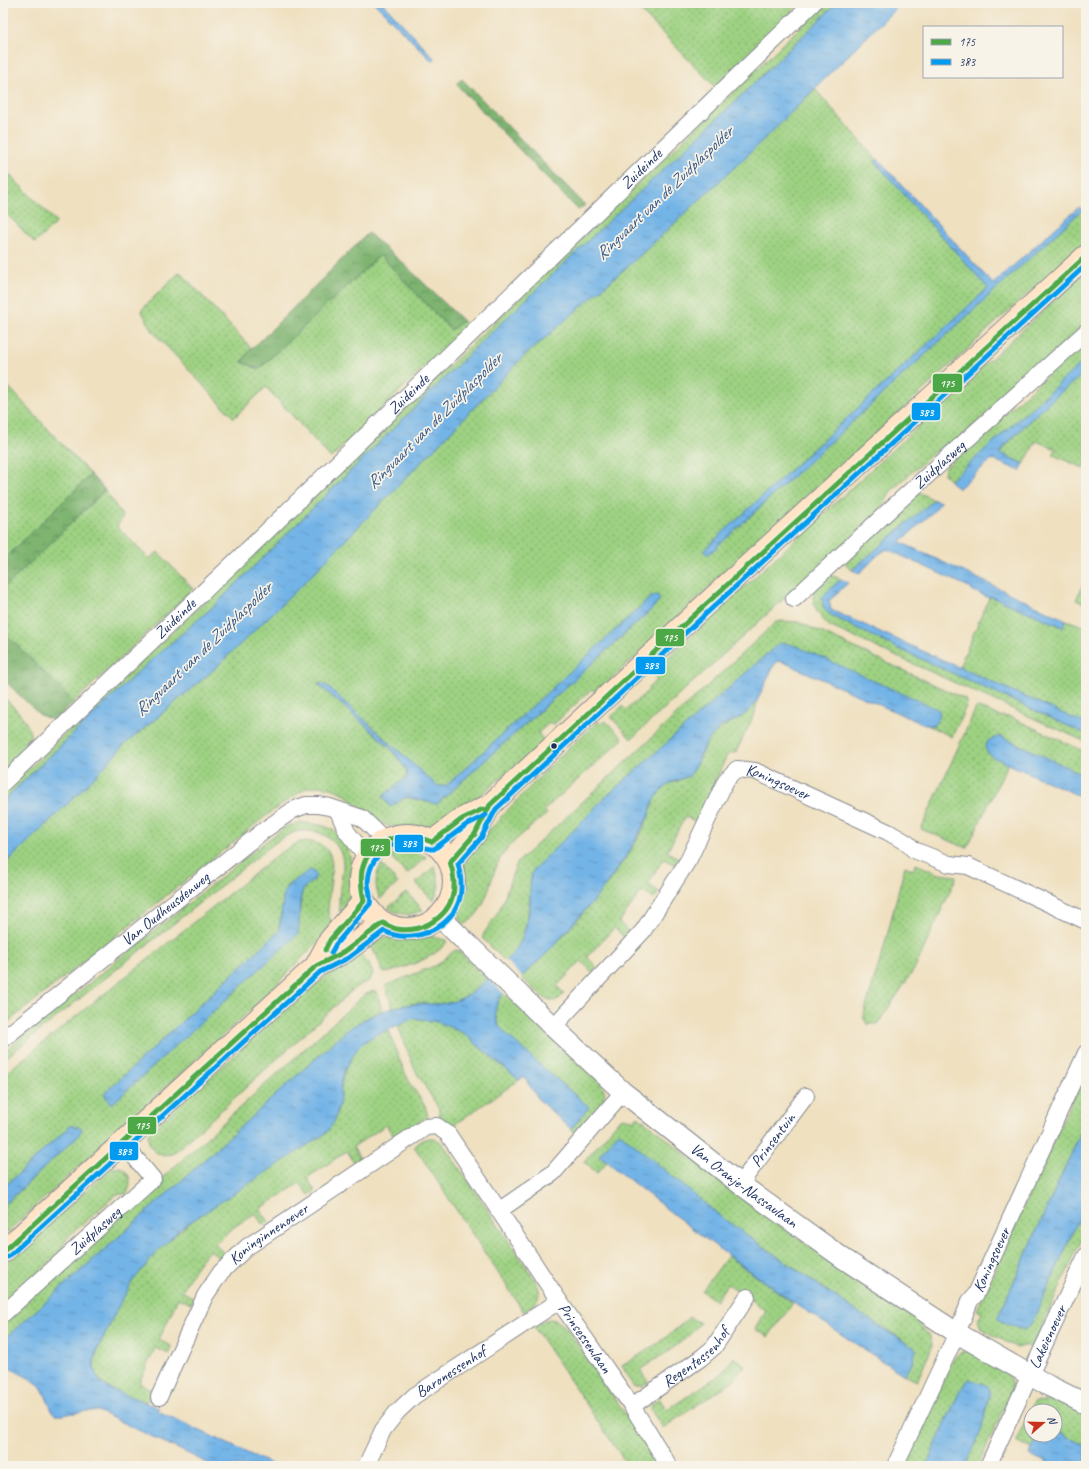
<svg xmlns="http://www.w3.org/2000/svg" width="1089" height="1469" font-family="Caveat,sans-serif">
<defs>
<pattern id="green-dots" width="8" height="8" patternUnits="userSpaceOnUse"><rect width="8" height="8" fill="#9ed282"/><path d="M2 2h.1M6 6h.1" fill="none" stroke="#80ab6e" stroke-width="1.8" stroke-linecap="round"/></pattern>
<pattern id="forest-crowns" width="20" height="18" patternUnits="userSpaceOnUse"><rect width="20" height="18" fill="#7eb470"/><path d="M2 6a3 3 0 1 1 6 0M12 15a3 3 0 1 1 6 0" fill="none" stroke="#66935f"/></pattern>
<pattern id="water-ripples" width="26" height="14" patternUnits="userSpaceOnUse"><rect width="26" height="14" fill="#73b4e7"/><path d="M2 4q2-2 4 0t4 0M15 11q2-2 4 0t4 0" fill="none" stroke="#5e93be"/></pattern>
</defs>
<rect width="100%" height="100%" fill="#f7f3e8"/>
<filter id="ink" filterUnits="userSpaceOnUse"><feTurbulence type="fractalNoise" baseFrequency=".025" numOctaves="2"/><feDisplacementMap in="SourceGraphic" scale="8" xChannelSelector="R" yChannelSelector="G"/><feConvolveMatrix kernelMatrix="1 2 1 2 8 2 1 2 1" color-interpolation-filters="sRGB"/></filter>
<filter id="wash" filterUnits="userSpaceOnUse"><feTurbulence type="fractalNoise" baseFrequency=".012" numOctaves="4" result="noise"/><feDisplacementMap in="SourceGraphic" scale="16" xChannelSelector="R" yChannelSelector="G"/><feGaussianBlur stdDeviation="0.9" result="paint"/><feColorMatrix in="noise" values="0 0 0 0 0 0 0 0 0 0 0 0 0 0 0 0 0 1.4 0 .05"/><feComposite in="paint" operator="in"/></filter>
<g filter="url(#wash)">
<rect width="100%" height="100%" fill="#efe0c0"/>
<path fill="url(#green-dots)" stroke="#5c8070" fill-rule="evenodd" d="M633 3H800L715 87Z
M825 3H837L215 605 139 671 3 801V794L78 721 238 570Z
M815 89 877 160 875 162 988 288 704 550 708 555 1086 205V242L1002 317 596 693 592 689 553 725 550 722 538 733 545 742 450 820 429 828 413 826 392 827 386 825 376 820 343 793 331 788 318 786 306 788 271 812 3 1026V866L88 784 123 746 210 673 301 586 523 357 636 259 753 150ZM655 595 660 599 652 609 437 804 406 797 390 807 383 796 407 777V771L391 748 318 684 326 685 437 786H446L650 598Z
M3 168 57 222 35 243 3 210Z
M380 255 451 330 463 321 466 327 331 458 266 387 234 418 154 333 141 310 180 272 251 348 242 362 259 369Z
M1086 271V323L955 443 941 447 933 453 890 492 883 508 631 739 611 717 622 706 626 710 649 690 648 688 657 680 651 673Z
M1086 340V359L950 481 944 474 945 468Z
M1086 372V469L1053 455 1056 449 1036 441 1024 464 999 453C1025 423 1054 396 1086 372Z
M3 381 91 475 3 560Z
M105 490 123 517 117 526 149 559 158 552 193 589 74 702 3 631V589Z
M918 492 934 500 852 570 848 567 844 559Z
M828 574 841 579 822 597 832 616 893 646 1086 734V742L829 626C818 614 813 609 813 592Z
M990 596 1063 627 1066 620 1086 627V724L959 667Z
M783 621 799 622 965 699 967 704 952 737 929 726 934 725 796 646 627 779 600 802 584 820 530 893C529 909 526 936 516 950 513 954 509 957 505 961L485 941C484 939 482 938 483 936 483 933 496 917 498 912 507 896 509 878 518 862L776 622Z
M3 696C18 712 32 722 31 745L3 772Z
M757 701 755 713 736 752 727 755 697 822 685 817 667 852 679 858 676 865 663 859 648 884 659 892 654 899 642 891 619 922 629 932 624 937 614 928 587 957 597 967 592 972 581 961 557 986 564 994 560 998 554 1001 544 998 521 977C561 940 599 898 629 853 635 844 647 822 650 813 653 804 654 799 660 791 668 781 681 782 689 775 700 765 701 747 712 736 723 724 731 724 742 716 748 712 752 707 757 701Z
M978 707 999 716 1010 717 1086 752V776L1000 736 993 757 1008 764 967 848 921 829 976 708Z
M598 721 601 724 606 721 623 739 544 810 547 814C533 825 508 844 500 859 488 881 488 912 464 925 455 914 461 905 463 893 464 885 462 876 464 868 467 847 486 833 501 819L500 818 560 756Z
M300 823C329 823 348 832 351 864 352 870 350 876 350 882 349 899 353 899 340 913 337 897 342 882 343 867 344 843 322 828 300 831 289 833 281 839 272 845L3 1060V1052L264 843 287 826Z
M306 841C333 845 333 857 331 880 329 890 329 901 328 912L329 917 334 925 258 1003 3 1236V1206L78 1136 71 1125 3 1188V1075L280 853 299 842ZM315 879 303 889 301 895 299 924 112 1103 104 1094 279 931 284 892 288 885Z
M406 851 416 852 426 857 407 874 390 856 397 852Z
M381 864 398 883 380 899C374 886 375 877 381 864Z
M916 864 939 874 956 876V878L915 968 879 1022 876 1024H867L863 1017 884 947 905 866 913 870Z
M434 867C440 878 440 890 433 901L416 883Z
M407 892 423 910C411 916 400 916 388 908Z
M430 936 446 940V943C435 958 404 968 386 973L383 972 377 956 367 944C383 932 394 941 411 939 417 939 424 937 430 936Z
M458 950 487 979C473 993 457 1004 437 1005 433 1005 429 1004 424 1003 414 1003 403 1005 393 1008L386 988 387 985 437 965 454 951Z
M357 951 368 962 373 973 370 980 356 987 173 1154C156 1157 148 1150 148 1133L286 1009Z
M373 991 377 992 382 1011 370 1016 346 1031 169 1192 3 1340V1322L342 1015 364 995Z
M504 993 549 1037 601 1083C603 1088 606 1092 604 1098 602 1107 583 1126 577 1134L571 1129 589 1107C565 1087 542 1068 519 1046 513 1040 504 1034 500 1027 493 1015 494 1002 504 993Z
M414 1018 438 1022 463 1033 519 1080 452 1126 448 1122 439 1118V1109L415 1070 398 1026Z
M389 1030C395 1048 402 1068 411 1085 418 1096 427 1105 428 1118L422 1120 395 1138 386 1125 353 1147 361 1160 355 1163 347 1151 307 1178 315 1191 309 1195 300 1183 260 1209 269 1222 263 1225 255 1213 231 1229 215 1244 226 1255 220 1260 210 1250C198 1262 190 1276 182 1291L194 1298 191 1304 178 1298 159 1340 171 1346 169 1354 155 1348 139 1383 152 1390 146 1402C134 1398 110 1392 101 1383 87 1367 98 1348 106 1332 114 1314 122 1296 133 1280 152 1255 175 1232 201 1215L339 1105C341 1082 344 1058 364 1042 371 1036 381 1033 389 1030Z
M1086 1069V1121L998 1317 1031 1325 1086 1203V1230L1032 1348 1026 1345 1017 1348 981 1328 978 1320 982 1313 977 1310Z
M638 1116C668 1139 696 1163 726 1186 789 1234 856 1278 923 1322L920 1326C927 1332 932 1337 932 1347L917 1381 904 1375 913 1362V1357L902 1339 865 1317 721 1217 619 1132 599 1155 607 1162 597 1173 584 1162 619 1120C624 1117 629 1117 634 1121Z
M430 1138H435L443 1144 537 1283C543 1297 535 1304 524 1312L414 1146 424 1139Z
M121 1167C131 1176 132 1182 127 1194H117L70 1235 64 1243 62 1251 3 1307V1266L111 1168Z
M728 1256 793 1303 768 1337 755 1329 766 1311C757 1305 750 1298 741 1291L739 1292 727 1284 716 1301 702 1291Z
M689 1317 700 1323C685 1343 662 1355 641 1369L648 1382 642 1386H634L622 1366C646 1351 670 1337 689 1317Z
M550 1319 556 1320 566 1327 660 1466H628L534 1327 545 1320Z
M965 1351 971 1352 1006 1372 1011 1379 1013 1387 978 1466H966L963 1388 959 1393 926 1466H905L951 1364C955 1357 957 1353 965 1351Z
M734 1357 745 1365 733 1381 663 1428 650 1409 653 1403 659 1398 667 1410 722 1373Z
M1049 1396 1086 1415V1446L1055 1430V1411H1031V1435H1041L1032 1449 1016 1441 1034 1402 1038 1401 1046 1402Z"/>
<path fill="url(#forest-crowns)" stroke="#4c7267" d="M462 79 585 205 578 210 456 84Z
M368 233 406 266 463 321 451 330 380 255 259 369 242 362 251 348 257 344Z
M91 475 105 490 3 589V560Z
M3 631 74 702 55 721 40 715 3 679Z"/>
<path fill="#9ed282" stroke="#5c8070" d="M1086 577V604L1076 600Z"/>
<path fill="url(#water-ripples)" stroke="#4772a2" d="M374 3H383L435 59 433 62Z
M837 3H901L753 150 636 259 523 357 301 586 210 673 123 746 88 784 3 866V801L139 671 215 605 476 347 744 93Z
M878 159 993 284 1079 207 1082 210 708 555 704 550 988 288 875 162Z
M1086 359V372C1055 396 1025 423 999 453L1024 464 1020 471 992 459 958 489 950 481Z
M934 500 941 502 933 512 900 542 1066 620 1063 627 990 596 989 598 972 590 971 588 887 549 879 554 860 573 852 570Z
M841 579 848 583 829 601 831 610 1086 724V734L893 646 832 616C825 611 822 606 822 597Z
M656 595 658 596 660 599 652 609 437 804 406 797 390 807 383 796 407 777V771L391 748 317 683 326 685 437 786H446L650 598Z
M784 643 796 646 939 710C941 720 935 727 925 725L783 662 777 661 773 667 757 701 751 709 741 717 720 727 711 737 704 746 695 767 689 776 672 782 661 790 652 804 650 813 629 852 596 898 545 955 501 996C494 1006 493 1018 501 1028 506 1035 514 1041 521 1047 543 1068 566 1087 589 1107L571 1129 540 1101 524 1077 519 1080 463 1033 438 1022 414 1018 374 1036 364 1042 357 1049 344 1071 341 1084 339 1105 334 1122 326 1133 181 1228 155 1254 133 1281 119 1305 97 1350 94 1359V1368L97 1376 102 1384 111 1389 159 1408 158 1411 275 1466H214L98 1411H85L63 1415H55C48 1406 47 1396 41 1387 37 1381 11 1369 3 1365V1340L169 1192 346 1031C366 1017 391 1005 416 1004 429 1003 441 1006 455 1001 474 995 488 978 502 964 507 959 513 954 517 948 524 937 528 919 530 905 531 894 528 879 534 869L584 820 600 802 768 653 779 644Z
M1000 736 1086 776V799L993 757 987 752 985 747 988 741Z
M310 870 314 872 316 876C313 882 306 884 303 890 298 898 300 923 298 934L112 1104 104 1094 279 931 284 892 288 885Z
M1086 1121V1203L1031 1325 1024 1330 1007 1324 998 1319V1317Z
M71 1125 82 1129 78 1136 3 1206V1188Z
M619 1132 721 1217 821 1287 865 1317 916 1349 913 1362 904 1375C798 1308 696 1235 599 1155Z
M969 1379 988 1386 990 1392 981 1431 966 1466H926L959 1393Z
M1055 1430 1086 1446V1466H1055L1030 1455 1032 1449 1041 1435H1055Z"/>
<path fill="#efe0c0" d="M504 959 523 978 505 995 487 977Z"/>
</g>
<g filter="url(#ink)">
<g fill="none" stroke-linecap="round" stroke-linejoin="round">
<defs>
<g id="minor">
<path id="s1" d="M794 599 897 503 1086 332"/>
<path id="s2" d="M3 783 264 534 813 3"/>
<path d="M338 811 347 832 367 857"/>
<path id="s3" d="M553 1027 643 931 689 859 726 780 737 769 755 771 888 832 907 843 914 850 949 864 968 866 1086 921"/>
<path id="s4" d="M3 1039 263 831 293 810 306 805H318L330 807 362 818 385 840"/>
<path id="s5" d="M740 1184 806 1096"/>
<path d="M500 1210 553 1173 623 1092"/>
<path id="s6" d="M3 1314 153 1179 123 1143"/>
<path id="s7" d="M159 1397 205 1296 221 1272 247 1247 426 1127 437 1126 448 1134 559 1301 632 1406 669 1466"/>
<path id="s8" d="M632 1406 701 1358 714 1347 747 1297"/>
<path id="s9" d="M366 1466 383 1430 397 1412 414 1396 559 1301"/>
<path id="s10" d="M895 1466 957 1333 970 1301 976 1294 1086 1053"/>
<path id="s11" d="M988 1466 1030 1375 1086 1256"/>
</g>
<g id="tertiary">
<path id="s12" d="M440 917 553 1027 623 1092 740 1184 844 1259 957 1333 1049 1386 1086 1404"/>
</g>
<path id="secondary" d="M360 882a47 47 0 1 1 94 0a47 47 0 1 1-94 0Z
M432 842 462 819 490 805 704 606 1086 256
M450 862 475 834 490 805
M316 966 330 940 364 901
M3 1252 316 966 344 952 383 923"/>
</defs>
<use href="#minor" stroke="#85888f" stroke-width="18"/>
<use href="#tertiary" stroke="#85888f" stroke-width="22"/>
<use href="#secondary" stroke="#85888f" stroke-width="24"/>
<use href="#minor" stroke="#fff" stroke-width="16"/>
<use href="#tertiary" stroke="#fff" stroke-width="20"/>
<use href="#secondary" stroke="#ffe4c6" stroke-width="22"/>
<defs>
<path id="bus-1" d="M325 950 330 940 364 901C362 891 360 881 362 870 367 846 391 834 414 837 420 837 426 840 432 842L462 819 483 809
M3 1252 316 966 344 952 383 923C387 925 392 928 397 929 419 933 445 920 452 898 456 886 454 874 450 862L475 834 490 805 704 606 1086 256"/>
<path id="bus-2" d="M331 953 336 944 370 904C372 897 368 890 368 882 369 863 382 843 404 843 414 843 427 850 434 849L466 825 486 815
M8 1257 320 972 348 958 384 931C411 945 449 930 459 901 463 889 461 876 458 864L481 838 496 809 709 611 1086 265"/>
</defs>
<use href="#bus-1" stroke="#f7f3e8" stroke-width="8"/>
<use href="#bus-2" stroke="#f7f3e8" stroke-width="8"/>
<use href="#bus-1" stroke="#4da947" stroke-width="5"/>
<use href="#bus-2" stroke="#039bef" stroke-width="5"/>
</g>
</g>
<circle fill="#1b2f5e" stroke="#f7f3e8" stroke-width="1.5" cx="554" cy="746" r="3.5"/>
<g text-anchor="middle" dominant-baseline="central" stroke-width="3.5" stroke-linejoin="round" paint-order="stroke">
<g font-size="16" fill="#1b2f5e" stroke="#f7f3e8">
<text stroke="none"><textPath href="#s2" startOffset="886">Zuideinde</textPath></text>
<text stroke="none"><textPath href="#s2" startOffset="562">Zuideinde</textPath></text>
<text stroke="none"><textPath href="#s1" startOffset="198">Zuidplasweg</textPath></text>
<text stroke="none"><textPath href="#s2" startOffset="238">Zuideinde</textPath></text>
<text stroke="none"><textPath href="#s3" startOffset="363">Koningsoever</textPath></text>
<text stroke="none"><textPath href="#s4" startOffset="208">Van Oudheusdenweg</textPath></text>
<text stroke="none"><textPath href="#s5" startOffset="55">Prinsentuin</textPath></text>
<text stroke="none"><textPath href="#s12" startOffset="406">Van Oranje-Nassaulaan</textPath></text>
<text stroke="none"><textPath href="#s6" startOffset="124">Zuidplasweg</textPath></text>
<text stroke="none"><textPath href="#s7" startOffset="201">Koninginnenoever</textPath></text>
<text stroke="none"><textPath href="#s10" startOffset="228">Koningsoever</textPath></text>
<text stroke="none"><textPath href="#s11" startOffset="142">Lakeienoever</textPath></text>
<text stroke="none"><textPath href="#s7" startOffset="662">Prinsessenlaan</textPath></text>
<text stroke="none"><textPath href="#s8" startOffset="81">Regentessenhof</textPath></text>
<text stroke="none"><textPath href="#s9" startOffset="130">Baronessenhof</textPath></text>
</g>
<g font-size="17" font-style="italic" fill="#355787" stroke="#f7f3e8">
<text transform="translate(664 193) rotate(-44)">Ringvaart van de Zuidplaspolder</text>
<text transform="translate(434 421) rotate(-45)">Ringvaart van de Zuidplaspolder</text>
<text transform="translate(203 649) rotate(-44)">Ringvaart van de Zuidplaspolder</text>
</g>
</g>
<g stroke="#f7f3e8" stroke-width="1.5">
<rect x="932" y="373" width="31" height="20" rx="4" fill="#4da947"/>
<rect x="911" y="402" width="30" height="19" rx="4" fill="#039bef"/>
<rect x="655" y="628" width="30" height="19" rx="4" fill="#4da947"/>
<rect x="635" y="656" width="31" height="19" rx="4" fill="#039bef"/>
<rect x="394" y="834" width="30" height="19" rx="4" fill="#039bef"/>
<rect x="360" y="838" width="31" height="19" rx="4" fill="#4da947"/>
<rect x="127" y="1116" width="30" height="19" rx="4" fill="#4da947"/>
<rect x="109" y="1141" width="30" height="20" rx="4" fill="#039bef"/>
</g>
<g font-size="11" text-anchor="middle" font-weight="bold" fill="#fff">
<text x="947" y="387">175</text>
<text x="926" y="416">383</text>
<text x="670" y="641">175</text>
<text x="651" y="669">383</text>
<text x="409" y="847">383</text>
<text x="376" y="851">175</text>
<text x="142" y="1129">175</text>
<text x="124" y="1155">383</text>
</g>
<rect width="1089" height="1469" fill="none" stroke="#f7f3e8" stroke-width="16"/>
<rect x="923" y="26" width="140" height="52" fill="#f7f3e8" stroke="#9fa5b1"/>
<rect x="931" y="39" width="20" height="6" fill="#4da947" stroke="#9fa5b1"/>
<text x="959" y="46" font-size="12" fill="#1b2f5e">175</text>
<rect x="931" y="59" width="20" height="6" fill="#039bef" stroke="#9fa5b1"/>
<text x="959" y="66" font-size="12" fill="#1b2f5e">383</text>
<g transform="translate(1043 1423) rotate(70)"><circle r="19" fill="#f7f3e8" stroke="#9fa5b1"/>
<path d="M0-3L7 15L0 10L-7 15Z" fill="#c8321e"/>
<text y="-6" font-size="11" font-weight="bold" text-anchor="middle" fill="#1b2f5e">N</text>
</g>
</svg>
